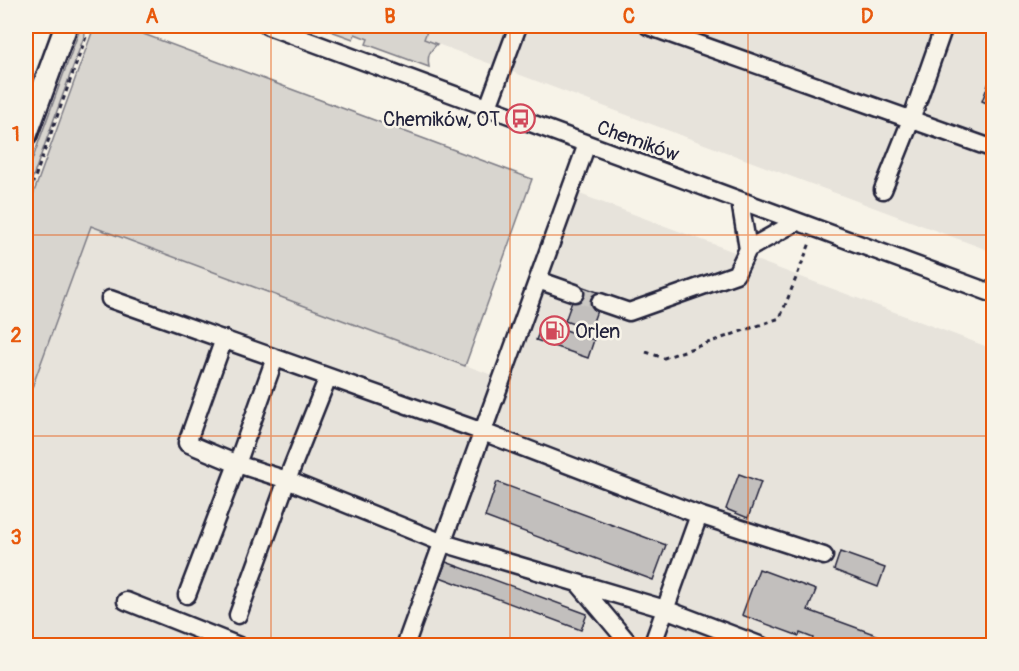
<svg xmlns="http://www.w3.org/2000/svg" width="1019" height="671" font-family="Pangolin,sans-serif">
<rect width="100%" height="100%" fill="#f7f3e8"/>
<filter id="ink" filterUnits="userSpaceOnUse"><feTurbulence type="fractalNoise" baseFrequency=".0167" numOctaves="2"/><feDisplacementMap in="SourceGraphic" scale="12" xChannelSelector="R" yChannelSelector="G"/><feConvolveMatrix kernelMatrix="1 2 1 2 8 2 1 2 1" color-interpolation-filters="sRGB"/></filter>
<g filter="url(#ink)">
<path fill="#e7e3db" d="M429 26H993V252L424 39Z
M577 193 993 349V645H26V404L91 226 508 381Z"/>
<path fill="#d8d5cf" stroke="#7d7c85" stroke-width="1.5" d="M81 26 85 34 26 196V177Z
M97 26H122L532 179 465 366 91 226 26 404V214L94 27Z
M317 26H429L424 39 437 44C429 52 427 56 429 67L366 44 368 39 355 34 353 39Z"/>
<path fill="#c2bfbd" stroke="#22223b" stroke-width="1.5" d="M994 69V106L982 101Z
M578 285 603 294 590 330 565 321Z
M543 322 594 340 588 358 536 340Z
M739 474 761 482 748 518 726 509Z
M497 482 666 545 653 580 485 517Z
M840 552 885 568 878 587 834 570Z
M446 562 587 614 581 630 440 577Z
M759 569 816 590 808 610 893 641 892 646H811L813 638 800 633 799 636 742 615Z"/>
<g fill="none" stroke-linecap="round" stroke-linejoin="round">
<path stroke="#ccc9c5" stroke-width="16" stroke-dasharray="16 8" stroke-linecap="butt" d="M575 293 600 302"/>
<defs>
<path id="minor" d="M268 26 994 294
M648 26 994 149
M488 107 518 26
M883 190 911 120 944 26
M740 201 748 249
M538 280 575 293
M110 299 483 432 699 515
M600 302 629 312 736 274 748 249 796 222
M224 339 187 443 237 464 275 358
M578 583 631 646
M187 595 237 464 287 480 328 377
M126 601 239 646
M238 615 287 480 443 543 665 609 762 646
M405 646 587 144
M652 646 699 515 824 556"/>
<path id="major" d="M26 135 66 26"/>
</defs>
<use href="#minor" stroke="#22223b" stroke-width="21"/>
<use href="#major" stroke="#22223b" stroke-width="26"/>
<path stroke="#22223b" stroke-width="3" stroke-dasharray="4.5 4.5" stroke-linecap="butt" d="M26 202 90 26
M646 352 664 358 780 318 810 243"/>
<use href="#minor" stroke="#f7f3e8" stroke-width="16"/>
<use href="#major" stroke="#f7f3e8" stroke-width="21"/>
</g>
</g>
<path fill="none" stroke="#e8590c" stroke-width="1.5" stroke-opacity="0.55" d="M271 26V646M510 26V646M748 26V646M26 235H994M26 436H994"/>
<defs>
<symbol id="bus-ring" viewBox="-11 -11 22 22"><circle r="9.5" fill="#f7f3e8" stroke="#d1495b" stroke-width="1.5"/><path d="M-5-6H5V4H4V6H2V4H-2V6H-4V4H-5ZM-3.5-4V0h7V-4ZM-3.5 1.2v1.5H-2V1.2ZM2 1.2v1.5H3.5V1.2Z" fill="#d1495b"/></symbol>
<symbol id="fuel-ring" viewBox="-11 -11 22 22"><circle r="9.5" fill="#f7f3e8" stroke="#d1495b" stroke-width="1.5"/><path d="M-5.5-6h7V0h2V4h1.3V-2.5L3-4.5l.8-.8L6-3V5H2.5V1h-1V6h-7ZM-4.2-4.7v3.2H.2V-4.7Z" fill="#d1495b"/></symbol>
</defs>
<g fill-rule="evenodd">
<use href="#bus-ring" x="504" y="102" width="33" height="33"/>
<use href="#fuel-ring" x="538" y="314" width="33" height="33"/>
</g>
<g text-anchor="middle" dominant-baseline="central" stroke-width="5" stroke-linejoin="round" paint-order="stroke">
<g font-size="20" fill="#22223b" stroke="#f7f3e8" text-anchor="end">
<text x="500" y="119">Chemików, OT</text>
<text x="575" y="331" text-anchor="start">Orlen</text>
</g>
<g font-size="20" fill="#22223b" stroke="#f7f3e8">
<text transform="translate(638 141) rotate(20)">Chemików</text>
</g>
</g>
<rect width="1019" height="671" fill="none" stroke="#f7f3e8" stroke-width="66"/>
<rect x="33" y="33" width="953" height="605" fill="none" stroke="#e8590c" stroke-width="2"/>
<g font-size="20" text-anchor="middle" font-weight="bold" fill="#e8590c">
<text x="152" y="23">A</text>
<text x="390" y="23">B</text>
<text x="629" y="23">C</text>
<text x="867" y="23">D</text>
<text x="16" y="141">1</text>
<text x="16" y="342">2</text>
<text x="16" y="544">3</text>
</g>
</svg>
